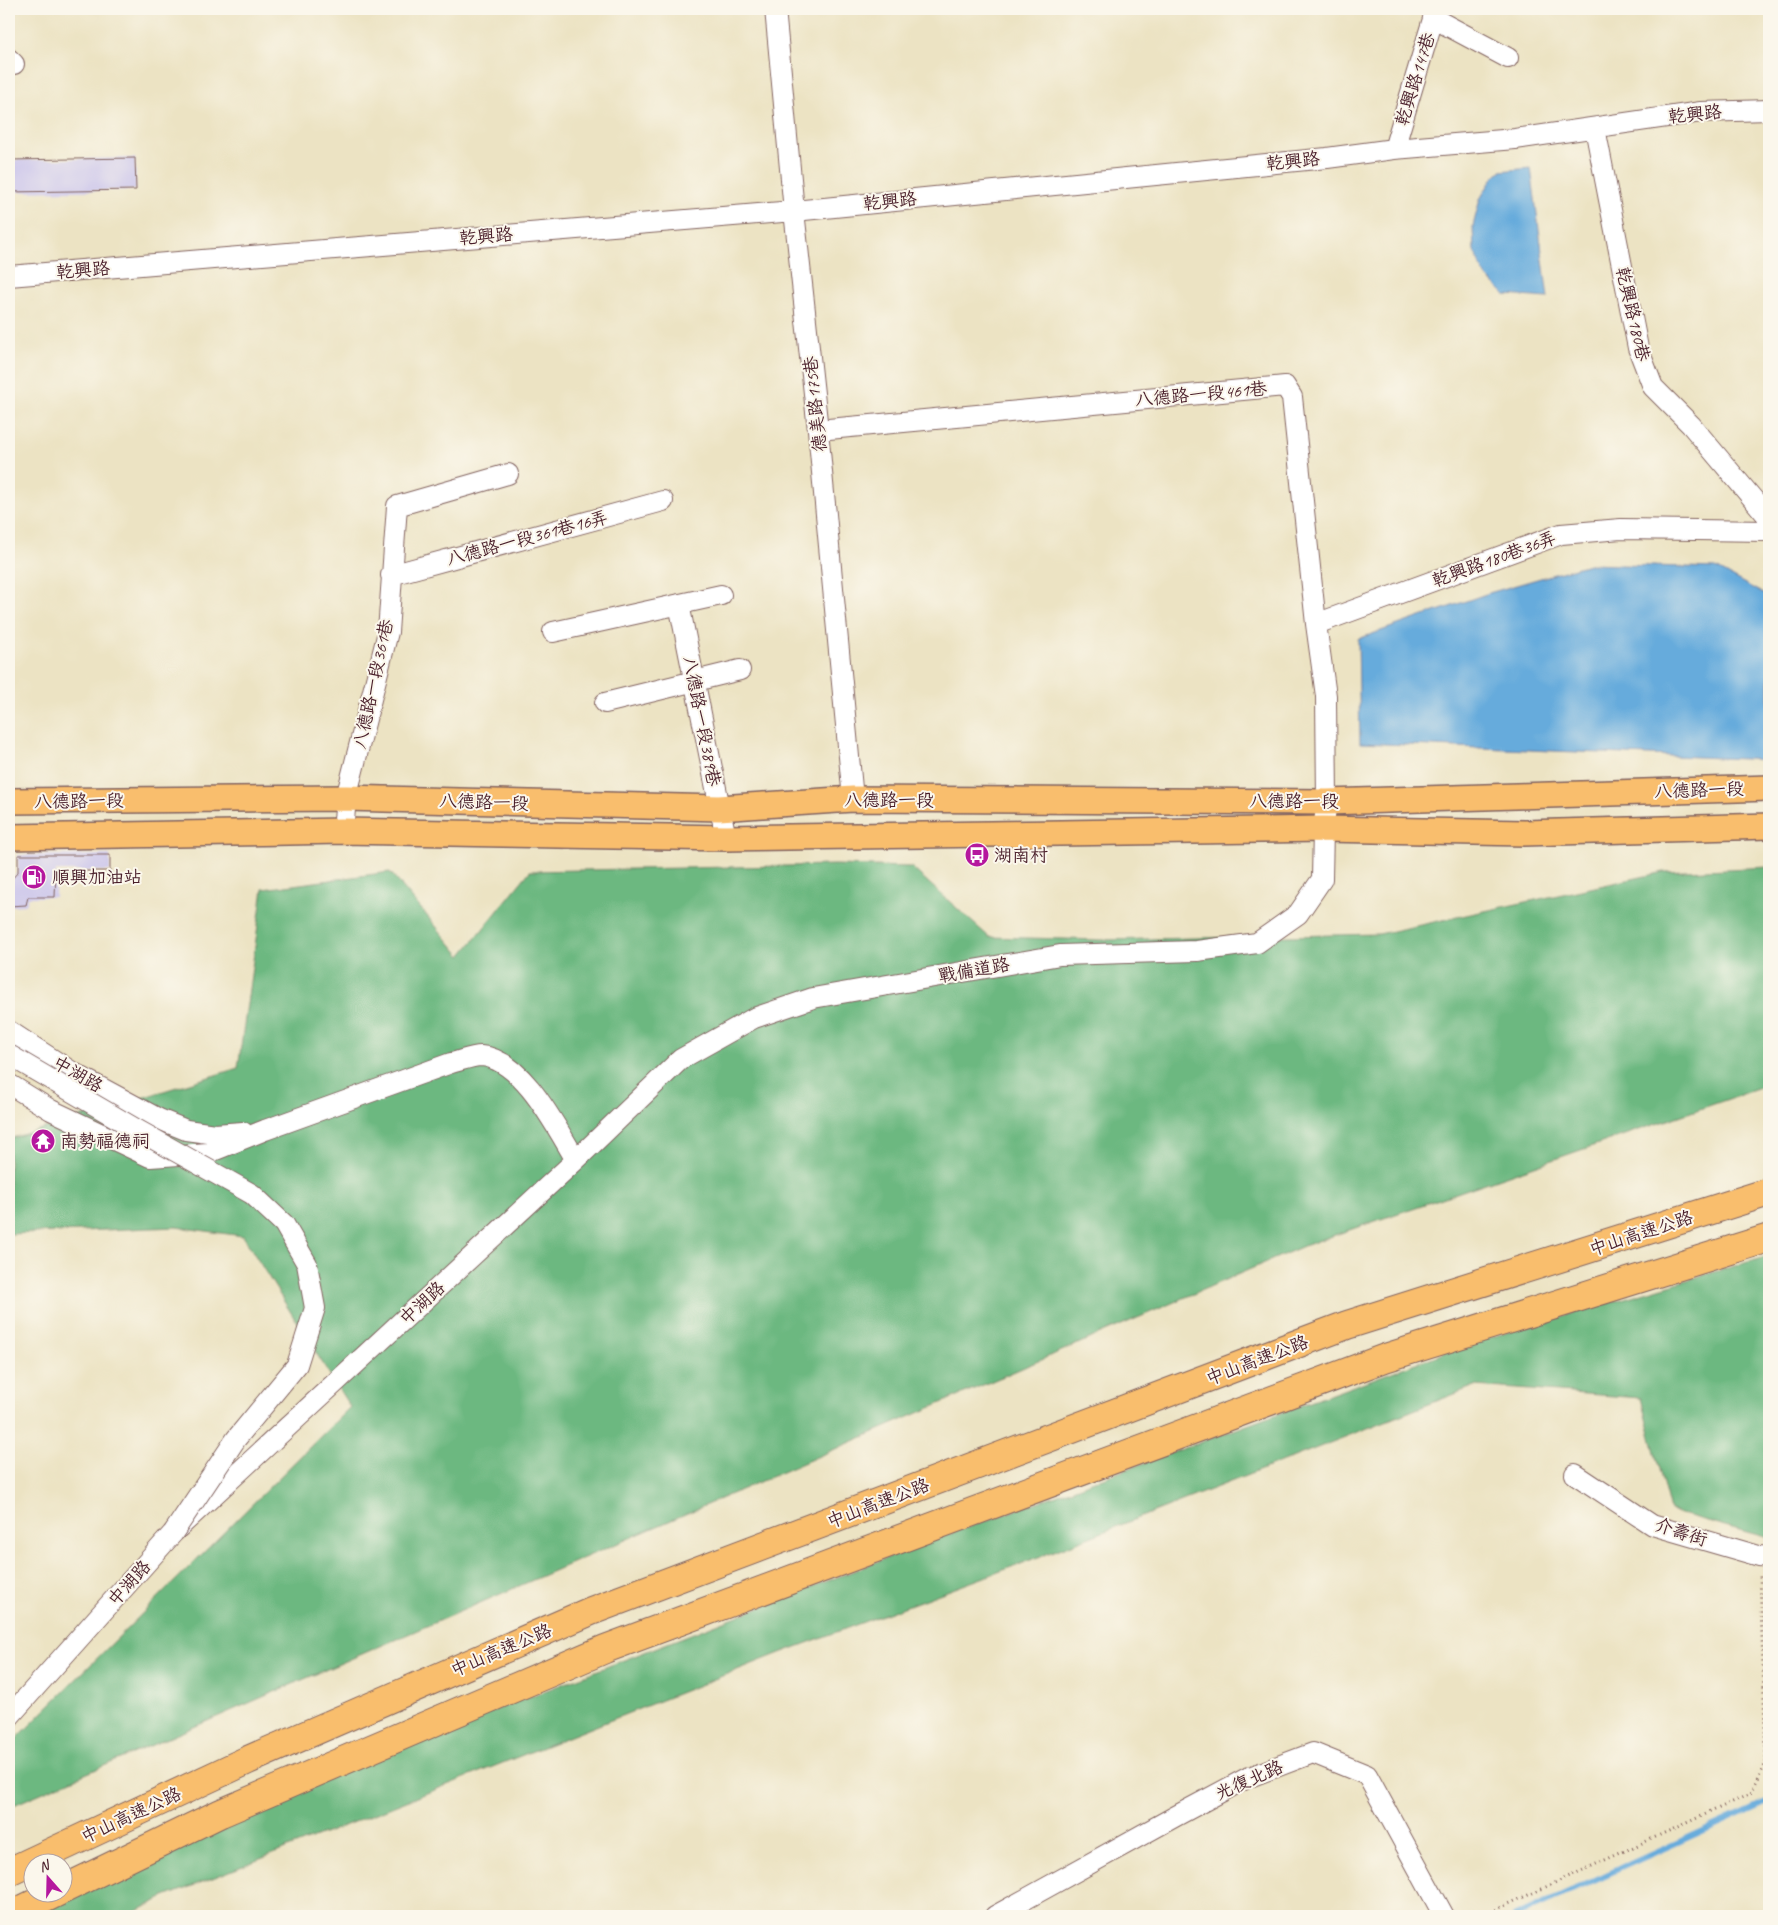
<svg xmlns="http://www.w3.org/2000/svg" width="1778" height="1925" font-family="Caveat,'LXGW WenKai TC',sans-serif">
<rect width="100%" height="100%" fill="#fbf7ec"/>
<filter id="ink" filterUnits="userSpaceOnUse"><feTurbulence type="fractalNoise" baseFrequency=".02" numOctaves="2"/><feDisplacementMap in="SourceGraphic" scale="10" xChannelSelector="R" yChannelSelector="G"/><feConvolveMatrix kernelMatrix="1 2 1 2 8 2 1 2 1" color-interpolation-filters="sRGB"/></filter>
<filter id="wash" filterUnits="userSpaceOnUse"><feTurbulence type="fractalNoise" baseFrequency=".0096" numOctaves="4" result="noise"/><feDisplacementMap in="SourceGraphic" scale="20" xChannelSelector="R" yChannelSelector="G"/><feGaussianBlur stdDeviation="1.12" result="paint"/><feColorMatrix in="noise" values="0 0 0 0 0 0 0 0 0 0 0 0 0 0 0 0 0 1.4 0 .05"/><feComposite in="paint" operator="in"/></filter>
<g filter="url(#wash)">
<rect width="100%" height="100%" fill="#ece3c3"/>
<path fill="#6cb880" stroke="#5b6c56" d="M835 865 911 867 989 937 1102 940 1379 934 1664 872 1769 867V1085L1306 1245 9 1807V1746L350 1407 243 1236 176 1227 9 1234V1139L238 1068 263 889 390 872 461 956 530 871Z
M1769 1256V1538L1670 1511 1641 1398 1475 1386 1044 1555 780 1653 162 1898 128 1916H21L225 1815 920 1545 1471 1343Z"/>
<path fill="#66abdc" stroke="#586584" d="M1531 168 1548 298 1505 295 1485 275 1474 251 1473 226 1480 199 1492 179 1500 171Z
M1589 564 1716 568 1769 597V760L1360 743 1358 639 1489 593Z"/>
<g fill="none" stroke-linecap="round" stroke-linejoin="round">
<path stroke="#66abdc" stroke-width="5.5" d="M1515 1916 1769 1801"/>
</g>
<g id="blocks">
<path fill="#c2bcea" d="M135 158 136 190 9 192V160Z
M18 855H110V871H56L55 897H28L26 905 9 906V882L18 872Z"/>
</g>
</g>
<g filter="url(#ink)">
<use href="#blocks" fill-opacity="0" stroke="#836460" stroke-width="1"/>
<g fill="none" stroke-linecap="round" stroke-linejoin="round">
<defs>
<path id="minor" d="M775 9 794 211 818 430 853 799
M1433 18 1508 58
M9 59 14 64
M1595 128 1638 348 1653 387 1691 425 1769 518
M1394 149 1436 9
M9 276 794 211 1327 158 1394 149 1515 139 1701 112 1769 110
M391 575 663 501
M679 604 726 838
M1316 624 1561 534 1621 529 1769 531
M553 632 721 595
M605 703 740 670
M343 831 346 798 388 632 397 506 508 474
M9 1031 72 1072 159 1119 186 1130 215 1134 243 1132
M9 1084 51 1110 150 1157 208 1153 265 1130 451 1063C460 1061 472 1056 481 1056 523 1059 557 1129 576 1160
M1575 1474 1652 1525 1759 1556 1769 1557
M9 1717 173 1533 576 1160 681 1059 754 1018 813 998 1060 955 1197 951 1257 943 1298 914 1322 879 1323 829 1327 802 1326 696 1316 624 1292 397 1285 386 818 430
M995 1916 1176 1816 1247 1778 1313 1753 1367 1775 1444 1916"/>
<path id="major" d="M9 801 346 798 719 808 853 799 1327 802 1769 788
M9 837 343 831 726 838 1323 829 1524 833 1769 826"/>
<path id="highway" d="M9 1872 248 1760 591 1611 1347 1325 1769 1192
M62 1890 221 1813 605 1649 1385 1358 1769 1238
M9 1916 58 1892"/>
</defs>
<use href="#minor" stroke="#836460" stroke-width="22"/>
<use href="#major" stroke="#836460" stroke-width="28"/>
<use href="#highway" stroke="#836460" stroke-width="30"/>
<path stroke="#836460" stroke-width="3" stroke-dasharray="1 4" stroke-linecap="butt" d="M1482 1916 1750 1794 1766 1763 1760 1574"/>
<use href="#minor" stroke="#fff" stroke-width="20"/>
<use href="#major" stroke="#f9be6d" stroke-width="25"/>
<use href="#highway" stroke="#f9be6d" stroke-width="28"/>
<defs>
<path id="minor-bridge" d="M9 1055 134 1128 252 1194 284 1224 307 1264 315 1308 297 1365 236 1439 173 1533"/>
</defs>
<use href="#minor-bridge" stroke="#836460" stroke-width="22" stroke-linecap="butt"/>
<use href="#minor-bridge" stroke="#fff" stroke-width="20"/>
</g>
</g>
<defs>
<symbol id="bus-disc" viewBox="-11 -11 22 22"><circle r="9.5" fill="#b5179e" stroke="#fbf7ec"/><path d="M-5-6H5V4H4V6H2V4H-2V6H-4V4H-5ZM-3.5-4V0h7V-4ZM-3.5 1.2v1.5H-2V1.2ZM2 1.2v1.5H3.5V1.2Z" fill="#fff"/></symbol>
<symbol id="fuel-disc" viewBox="-11 -11 22 22"><circle r="9.5" fill="#b5179e" stroke="#fbf7ec"/><path d="M-5.5-6h7V0h2V4h1.3V-2.5L3-4.5l.8-.8L6-3V5H2.5V1h-1V6h-7ZM-4.2-4.7v3.2H.2V-4.7Z" fill="#fff"/></symbol>
<symbol id="temple-disc" viewBox="-11 -11 22 22"><circle r="9.5" fill="#b5179e" stroke="#fbf7ec"/><path d="M0-6L5-2H3V0L6.5 2.5H4V6H1.5V3h-3V6H-4V2.5H-6.5L-3 0V-2H-5Z" fill="#fff"/></symbol>
</defs>
<g fill-rule="evenodd">
<use href="#bus-disc" x="963" y="841" width="28" height="28"/>
<use href="#fuel-disc" x="20" y="863" width="28" height="28"/>
<use href="#temple-disc" x="29" y="1127" width="28" height="28"/>
</g>
<g text-anchor="middle" dominant-baseline="central" stroke-width="4" stroke-linejoin="round" paint-order="stroke">
<g font-size="18" fill="#4a1f2b" stroke="#fbf7ec">
<text transform="translate(1415 79) rotate(-73)">乾興路147巷</text>
<text transform="translate(1695 114) rotate(-6)">乾興路</text>
<text transform="translate(1293 161) rotate(-6)">乾興路</text>
<text transform="translate(890 201) rotate(-6)">乾興路</text>
<text transform="translate(486 236) rotate(-5)">乾興路</text>
<text transform="translate(83 270) rotate(-5)">乾興路</text>
<text transform="translate(1633 314) rotate(77)">乾興路180巷</text>
<text transform="translate(1201 394) rotate(-5)">八德路一段461巷</text>
<text transform="translate(815 404) rotate(-96)">德美路175巷</text>
<text transform="translate(527 538) rotate(-15)">八德路一段361巷16弄</text>
<text transform="translate(1494 559) rotate(-20)">乾興路180巷36弄</text>
<text transform="translate(373 684) rotate(-78)">八德路一段361巷</text>
<text transform="translate(702 721) rotate(79)">八德路一段389巷</text>
<text transform="translate(1699 790) rotate(-2)">八德路一段</text>
<text x="889" y="800">八德路一段</text>
<text transform="translate(79 801) rotate(-1)">八德路一段</text>
<text x="1294" y="801">八德路一段</text>
<text transform="translate(484 802) rotate(2)">八德路一段</text>
<text transform="translate(974 970) rotate(-10)">戰備道路</text>
<text transform="translate(78 1074) rotate(30)">中湖路</text>
<text transform="translate(1641 1233) rotate(-18)">中山高速公路</text>
<text transform="translate(422 1303) rotate(-43)">中湖路</text>
<text transform="translate(1257 1360) rotate(-21)">中山高速公路</text>
<text transform="translate(878 1503) rotate(-21)">中山高速公路</text>
<text transform="translate(1681 1532) rotate(18)">介壽街</text>
<text transform="translate(129 1583) rotate(-48)">中湖路</text>
<text transform="translate(501 1650) rotate(-23)">中山高速公路</text>
<text transform="translate(1249 1780) rotate(-24)">光復北路</text>
<text transform="translate(131 1815) rotate(-25)">中山高速公路</text>
</g>
<g font-size="18" fill="#4a1f2b" stroke="#fbf7ec" text-anchor="start">
<text x="994" y="855">湖南村</text>
<text x="52" y="877">順興加油站</text>
<text x="60" y="1141">南勢福德祠</text>
</g>
</g>
<rect width="1778" height="1925" fill="none" stroke="#fbf7ec" stroke-width="30"/>
<g transform="translate(48 1878) rotate(340)"><circle r="24" fill="#fbf7ec" stroke="#b4a19f"/>
<path d="M0-4L9 19L0 12L-9 19Z" fill="#b5179e"/>
<text y="-8" font-size="14" font-weight="bold" text-anchor="middle" fill="#4a1f2b">N</text>
</g>
</svg>
